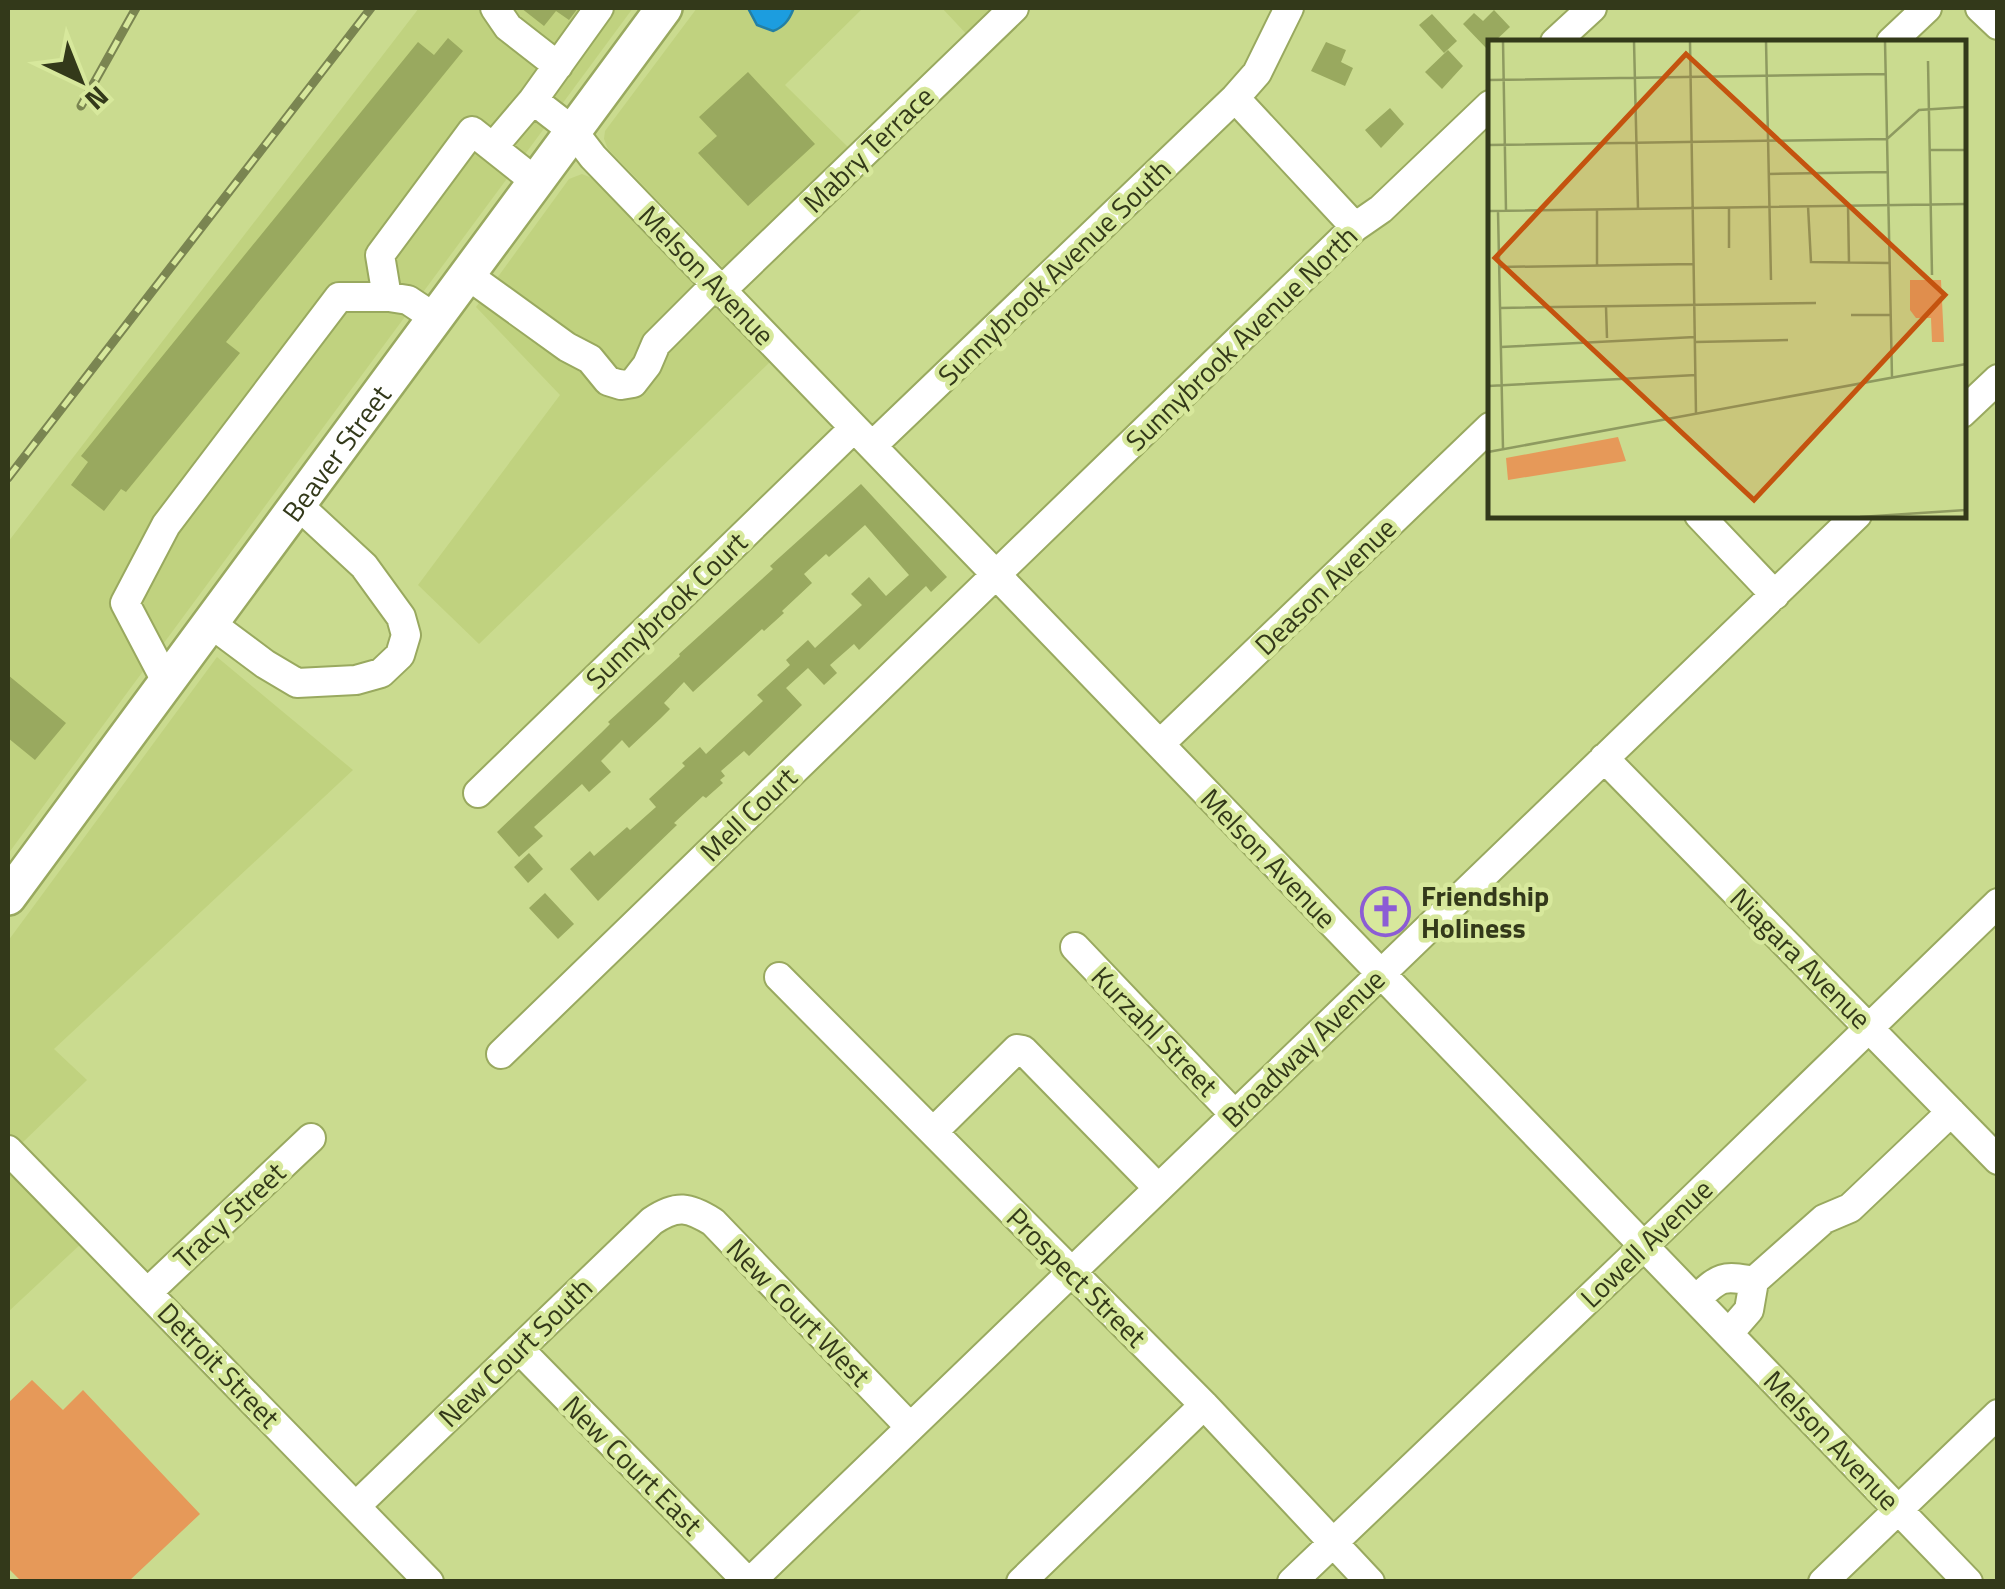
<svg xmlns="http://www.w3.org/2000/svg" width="2005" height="1589" font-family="'Titillium Web',sans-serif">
<rect width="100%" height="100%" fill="#cadb8f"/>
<path fill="#c0d27f" d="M419 8H633L8 854V542Z
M697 8H863L785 85 854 153 728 273 608 149 604 139 605 131Z
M942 8H1004L971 39Z
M582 174 592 178 770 362 479 644 418 585 560 395 476 307 569 179Z
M217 657 353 770 54 1049 87 1080 19 1146 99 1227 8 1312V941Z"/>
<path fill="#e69959" d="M32 1380 63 1410 83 1390 200 1514 129 1581H21L8 1568V1403Z"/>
<path fill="#1c9ddf" stroke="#237fa4" stroke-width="2.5" d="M748 8H793V10C789 20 784 27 773 31L757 25Z"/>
<path fill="#99a95f" d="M521 8H578L569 20 556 11 544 26Z
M1494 10 1510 27 1494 42H1490L1487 49 1463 24 1474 13 1483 21Z
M1432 14 1457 41 1444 53 1419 25Z
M448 38 463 51 226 342 240 353 126 492 121 489 104 511 71 485 88 462 81 456 418 42 434 55Z
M1326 42 1346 50 1341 62 1353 68 1345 86 1311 71Z
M1448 50 1463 66 1442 89 1425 72Z
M748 72 815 144 748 206 698 153 717 136 699 117Z
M1390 108 1404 124 1381 148 1365 130Z
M861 484 947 577 931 592 926 586 859 650 854 644 830 665 837 673 824 685 808 668 786 688 802 705 749 756 744 751 721 771 725 776 720 780 723 783 706 798 703 796 674 823 677 825 598 901 570 869 590 851 594 856 627 827 630 830 656 807 649 799 685 766 682 763 700 747 706 754 763 701 757 695 790 665 786 660 808 640 815 648 862 605 851 594 869 577 886 596 909 575 865 525 829 557 826 554 804 574 812 583 782 611 784 613 764 631 762 629 693 692 684 682 664 703 670 709 660 719 629 748 622 740 601 761 611 772 589 792 582 784 534 827 543 836 519 857 497 832 601 733 610 724 608 722 680 656 679 654 773 569 770 566Z
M8 675 66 723 35 760 8 738Z
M529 853 543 869 528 883 514 867Z
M545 893 574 924 558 939 529 908Z"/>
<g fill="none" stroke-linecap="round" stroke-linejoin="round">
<defs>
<path id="minor" d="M495 8 508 27 558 66
M599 8 533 100 573 131 593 157 1968 1582
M1980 8 1998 25
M1555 42 1592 8
M1891 42 1927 8
M1235 98 1355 227
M493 147 533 100
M466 274 567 347 590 359 608 381 621 385 633 383 647 365 656 344 716 284
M722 290 1014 8
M387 297 380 255 472 131 535 181
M1962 413 1998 379
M872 446 1235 98 1257 73 1289 8
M1699 515 1775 595
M210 623 265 664 297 683 356 680 381 673 400 655 406 635 401 617 364 566 297 504
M166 681 125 603 166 525 339 297H389L408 300 435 318
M1160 744 1490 427
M1604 758 1998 1160
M478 793 854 428
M1075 947 1235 1115
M779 977 1204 1405 1370 1582
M501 1054 1355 227 1381 209 1490 105
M933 1132 1017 1049 1023 1050 1158 1188
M8 1150 429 1582
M148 1292 311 1138
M1696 1299C1720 1277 1721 1275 1754 1281L1824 1219 1850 1208 1951 1112
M1729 1333 1749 1310 1754 1281
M519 1349 748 1582
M356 1506 652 1221C677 1204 689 1207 713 1222L910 1427
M750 1582 1857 515
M1021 1582 1204 1405
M1292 1582 1645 1245 1998 903
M1823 1582 1998 1414"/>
<g id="major">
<path id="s1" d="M8 897 664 8"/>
</g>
</defs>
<use href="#minor" stroke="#99a95f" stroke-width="32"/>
<use href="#major" stroke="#99a95f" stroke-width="40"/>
<use href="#minor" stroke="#fff" stroke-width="28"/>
<use href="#major" stroke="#fff" stroke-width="35"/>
<defs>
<path id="rail" d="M81 106 136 8
M8 478 371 8"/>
</defs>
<use href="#rail" stroke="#7a8551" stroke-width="9"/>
<use href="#rail" stroke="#d7e89c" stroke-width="5" stroke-dasharray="15" stroke-linecap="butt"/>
</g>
<defs>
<symbol id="church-ring" viewBox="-11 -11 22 22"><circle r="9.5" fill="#d7e89c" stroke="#8c5cd5" stroke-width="1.5"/><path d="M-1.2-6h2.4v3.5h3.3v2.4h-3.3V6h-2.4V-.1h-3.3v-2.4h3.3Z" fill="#8c5cd5"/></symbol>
</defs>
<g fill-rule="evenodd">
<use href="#church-ring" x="1358" y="884" width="55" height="55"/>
</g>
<g text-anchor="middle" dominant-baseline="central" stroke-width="9" stroke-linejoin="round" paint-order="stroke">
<g font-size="28" fill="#33391a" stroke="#d7e89c">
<text transform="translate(868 149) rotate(-44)">Mabry Terrace</text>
<text transform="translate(1054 272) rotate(-44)">Sunnybrook Avenue South</text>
<text transform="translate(707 275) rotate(46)">Melson Avenue</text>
<text transform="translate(1241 338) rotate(-44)">Sunnybrook Avenue North</text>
<text stroke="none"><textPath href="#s1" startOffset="552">Beaver Street</textPath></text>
<text transform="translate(1325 586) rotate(-44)">Deason Avenue</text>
<text transform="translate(666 610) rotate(-44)">Sunnybrook Court</text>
<text transform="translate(748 814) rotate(-44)">Mell Court</text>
<text transform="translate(1269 858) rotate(46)">Melson Avenue</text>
<text transform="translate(1801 958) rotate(45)">Niagara Avenue</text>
<text transform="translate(1155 1031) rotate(46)">Kurzahl Street</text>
<text transform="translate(1303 1048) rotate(-44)">Broadway Avenue</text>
<text transform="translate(229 1215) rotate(-43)">Tracy Street</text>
<text transform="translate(1646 1243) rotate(-44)">Lowell Avenue</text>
<text transform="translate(1077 1277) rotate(45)">Prospect Street</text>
<text transform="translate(799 1312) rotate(46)">New Court West</text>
<text transform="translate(515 1352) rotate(-44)">New Court South</text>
<text transform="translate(219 1365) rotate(46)">Detroit Street</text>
<text transform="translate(1832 1440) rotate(46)">Melson Avenue</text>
<text transform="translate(633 1465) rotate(45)">New Court East</text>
</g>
<g font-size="28" font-weight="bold" fill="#33391a" stroke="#d7e89c" text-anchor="start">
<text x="1421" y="895">Friendship<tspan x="1421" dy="32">Holiness</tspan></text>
</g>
</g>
<g transform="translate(1488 40)">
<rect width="478" height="478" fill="#cadb8f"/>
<path d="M422 240H453L456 302H444L443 278H428L422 270ZM130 397 138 421 20 440 18 418Z" fill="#e69959"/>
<path fill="none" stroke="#8e9a60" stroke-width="2.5" d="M15 1 18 171M146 1 150 169M202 1 208 374M278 1 283 240M397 1 404 337M440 21 444 235M0 40 397 34M0 105 399 99 431 70 478 67M442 110H478M280 134 399 132M360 165 361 223M320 166 323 222 401 223M241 167V208M109 170V226M0 171 478 164M10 171 15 409M12 227 206 224M118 267 119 298M12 268 328 263M363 275H402M207 302 300 300M13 307 207 297M0 346 208 335M0 412 478 324M372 477 478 470"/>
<path fill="#c4530f" fill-opacity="0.15" stroke="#c4530f" stroke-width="5" d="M198 14 457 255 266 460 7 218Z"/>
<rect width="478" height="478" fill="none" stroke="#33391a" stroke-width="5"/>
</g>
<rect width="2005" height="1589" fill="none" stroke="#33391a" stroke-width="20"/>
<g transform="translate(80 80) rotate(137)" stroke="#d7e89c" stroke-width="8" paint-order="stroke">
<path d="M0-8L18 38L0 25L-18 38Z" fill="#33391a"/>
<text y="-15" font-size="28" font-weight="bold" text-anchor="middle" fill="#33391a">N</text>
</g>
</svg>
